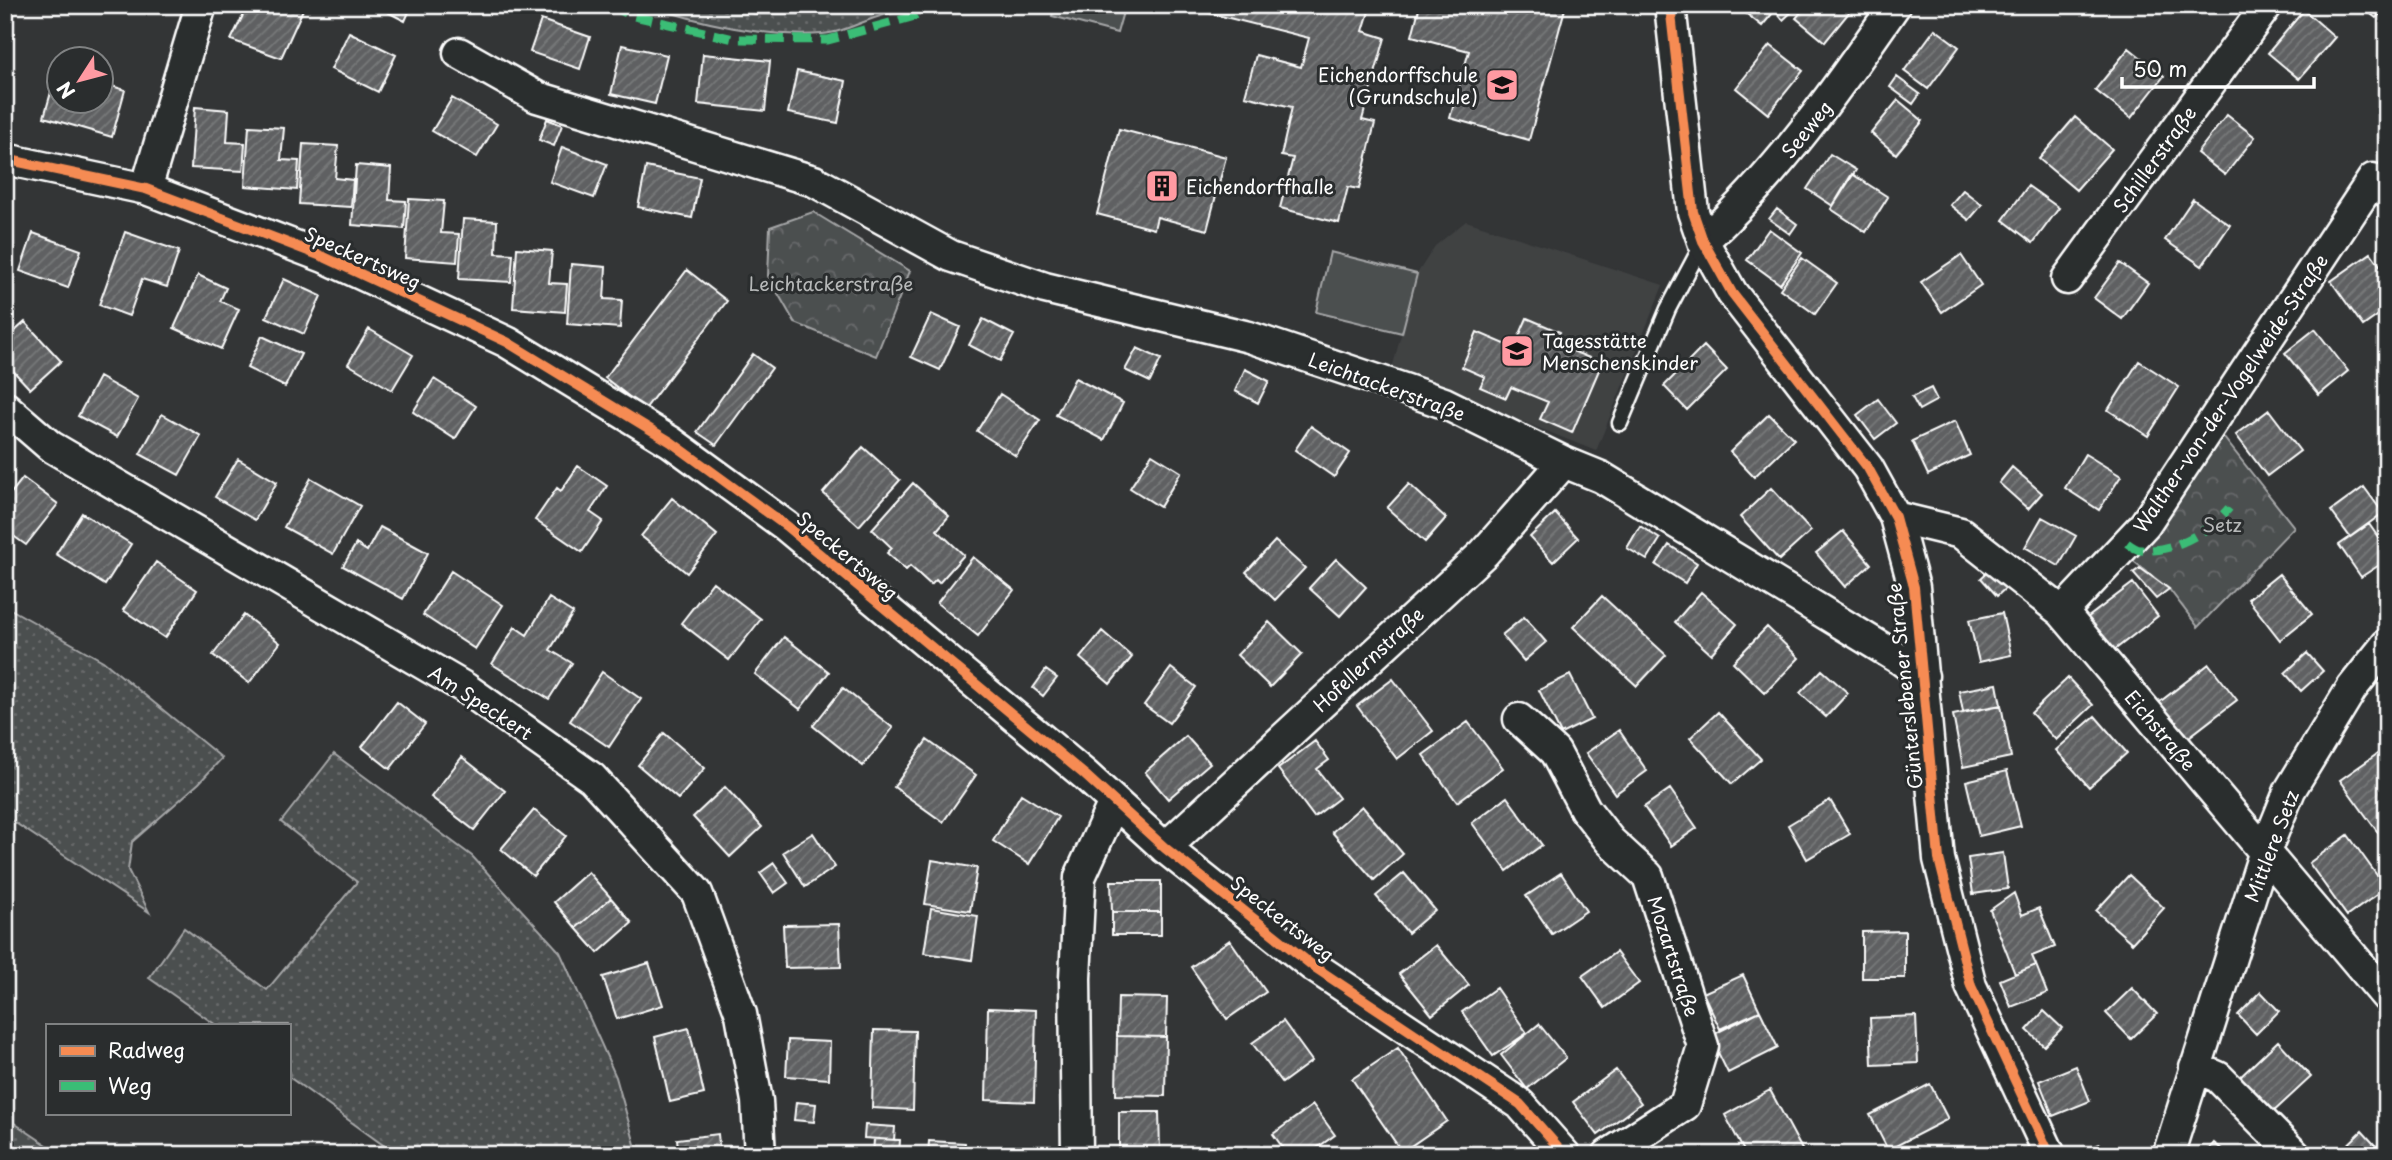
<svg xmlns="http://www.w3.org/2000/svg" width="2392" height="1160" font-family="'Playpen Sans',sans-serif">
<defs>
<pattern id="grass-dots" width="8" height="8" patternUnits="userSpaceOnUse" patternTransform="scale(1.75)"><rect width="8" height="8" fill="#4c4f50"/><path d="M2 2h.1M6 6h.1" fill="none" stroke="#67696a" stroke-width="1.8" stroke-linecap="round"/></pattern>
<pattern id="park-crowns" width="20" height="18" patternUnits="userSpaceOnUse" patternTransform="scale(1.75)"><rect width="20" height="18" fill="#4c4f50"/><path d="M2 6a3 3 0 1 1 6 0M12 15a3 3 0 1 1 6 0" fill="none" stroke="#67696a"/></pattern>
<pattern id="building-hatch" width="6" height="6" patternUnits="userSpaceOnUse" patternTransform="scale(1.75)"><rect width="6" height="6" fill="#5f6162"/><path d="M-1 1l2-2M0 6l6-6M5 7l2-2" fill="none" stroke="#77797a"/></pattern>
</defs>
<rect width="100%" height="100%" fill="#333536"/>
<filter id="ink" filterUnits="userSpaceOnUse"><feTurbulence type="fractalNoise" baseFrequency=".0143" numOctaves="2"/><feDisplacementMap in="SourceGraphic" scale="14" xChannelSelector="R" yChannelSelector="G"/><feConvolveMatrix kernelMatrix="1 2 1 2 8 2 1 2 1" color-interpolation-filters="sRGB"/></filter>
<g filter="url(#ink)">
<path fill="#404243" d="M1466 221 1663 285 1596 451 1392 369 1417 274 1435 246Z"/>
<path fill="url(#grass-dots)" stroke="#a6a7a8" stroke-width="2" d="M647 5H736L754 14H824L857 5H920C908 12 897 12 884 15 864 20 843 33 822 34 766 38 699 23 647 5Z
M5 606 103 661 222 758 199 783 132 842 128 870 149 912 5 816Z
M334 754 472 856 560 952 616 1077 638 1155H397L289 1077V1025H216L149 978 184 928 267 990 357 882 281 822Z
M5 1117 62 1155H5Z"/>
<path fill="url(#park-crowns)" stroke="#a6a7a8" stroke-width="2" d="M813 212 910 271 876 356 795 323 768 276 770 227Z
M2217 429 2294 527 2198 627 2169 589 2132 560Z"/>
<path fill="#4c4f50" stroke="#a6a7a8" stroke-width="2" d="M1055 5H1125L1117 33 1052 16Z
M1330 252 1417 274 1402 333 1316 312Z"/>
<path fill="url(#building-hatch)" stroke="#fff" stroke-width="2" d="M248 5H305L281 58 231 40Z
M374 5H412L405 21Z
M1177 5H1371L1363 31 1385 38 1362 120 1375 123 1359 189 1348 187 1339 223 1280 208 1293 158 1281 156 1292 107 1245 96 1256 55 1301 67 1309 38Z
M1420 5H1566L1529 140 1450 118 1469 51 1412 36Z
M1746 5H1762L1772 14 1762 26 1742 10Z
M1770 5H1793L1796 8 1783 20Z
M1807 5H1855L1825 42 1796 18Z
M2359 5H2387V7L2376 18Z
M2304 10 2335 37 2299 79 2268 53Z
M541 20 590 37 580 69 530 52Z
M1935 29 1959 47 1928 89 1904 71Z
M349 32 396 55 378 92 331 69Z
M622 45 667 55 655 104 611 94Z
M1770 45 1803 71 1768 114 1736 88Z
M2129 48 2164 76 2131 118 2095 90Z
M703 54 770 61 765 111 698 104Z
M57 71H60V102H102V83L125 90 112 137 44 117Z
M797 71 846 81 838 123 788 113Z
M1897 77 1920 94 1913 104 1890 87Z
M452 98 497 124 477 157 432 131Z
M1898 100 1923 121 1896 154 1871 133Z
M195 107 229 110 227 142 245 143 243 171 191 168Z
M2227 115 2255 137 2225 175 2197 153Z
M2075 117 2112 149 2076 190 2039 159Z
M547 119 562 125 554 146 539 140Z
M249 126 284 128 281 160 299 161 297 190 245 186Z
M1119 129 1226 157 1207 230 1157 217 1154 229 1097 214Z
M303 144 338 146 335 178 353 180 351 207 299 204Z
M562 147 607 164 594 198 550 182Z
M1830 154 1856 170 1833 206 1807 189Z
M356 165 391 168 389 200 406 201 404 229 352 225Z
M646 167 700 178 692 218 638 207Z
M1852 174 1888 197 1866 232 1831 209Z
M2028 186 2059 208 2033 243 2003 220Z
M1963 190 1982 205 1969 220 1950 205Z
M409 199 444 201 441 233 459 234 457 262 405 258Z
M2193 199 2230 225 2202 266 2165 240Z
M1777 209 1797 224 1790 234 1769 219Z
M463 219 497 221 496 253 513 254 511 282 459 279Z
M1769 229 1802 253 1780 284 1747 260Z
M125 232 179 251 167 287 142 279 129 316 99 305Z
M33 233 81 250 68 288 20 271Z
M517 248 552 251 549 283 567 284 565 312 513 308Z
M2371 253 2387 275V309L2363 326 2331 281Z
M1961 255 1981 285 1942 312 1921 282Z
M1802 258 1837 283 1815 314 1780 289Z
M2120 263 2148 283 2122 319 2094 298Z
M571 264 606 267 604 299 622 300 620 328 567 324Z
M687 270 727 301 645 409 605 378Z
M198 275 226 288 220 301 239 309 221 349 174 328Z
M284 279 321 296 304 334 266 317Z
M931 314 960 327 940 370 911 357Z
M1527 318 1560 332 1555 344 1602 363 1572 433 1540 419 1548 402 1511 387 1506 398 1480 387 1485 377 1462 367 1477 332 1514 348Z
M983 319 1014 335 1000 361 969 345Z
M25 322 61 361 30 389 5 362V340Z
M369 329 413 355 392 390 348 364Z
M2315 329 2348 371 2319 395 2285 353Z
M262 336 301 354 285 387 247 368Z
M1704 346 1727 370 1687 410 1664 386Z
M1137 348 1161 359 1150 382 1125 370Z
M753 354 772 368 716 445 697 432Z
M2139 361 2179 387 2148 436 2108 410Z
M1245 369 1269 381 1258 403 1235 391Z
M99 377 138 399 117 437 78 416Z
M1075 378 1123 403 1104 440 1056 415Z
M434 379 476 406 455 439 413 412Z
M1931 388 1937 400 1919 410 1912 397Z
M1000 394 1040 420 1016 456 977 431Z
M1878 399 1896 423 1875 439 1857 415Z
M2269 410 2300 451 2267 476 2236 435Z
M162 414 201 436 179 475 140 454Z
M1769 414 1794 439 1754 477 1730 452Z
M1955 421 1970 455 1928 475 1912 441Z
M1311 426 1350 453 1334 477 1295 450Z
M863 447 900 480 859 526 823 493Z
M1152 454 1181 472 1160 507 1130 488Z
M2085 454 2121 476 2099 510 2065 488Z
M238 459 277 482 255 520 215 497Z
M578 466 607 486 590 512 603 521 582 552 535 520 557 488 561 491Z
M2012 467 2042 493 2028 509 1999 483Z
M23 478 58 504 26 545 5 530V501Z
M311 478 360 506 333 554 284 527Z
M913 483 949 516 937 530 964 555 939 583 936 580 931 585 910 566 906 570 887 553 892 548 872 529Z
M1409 484 1446 518 1425 542 1387 508Z
M2364 487 2383 513 2350 537 2331 511Z
M1771 488 1811 531 1779 560 1740 517Z
M672 498 717 535 687 573 641 536Z
M82 513 131 544 105 585 56 554Z
M1555 513 1578 538 1553 562 1530 537Z
M2042 517 2076 536 2059 566 2025 547Z
M2369 524 2387 550V560L2361 577 2339 545Z
M1640 526 1660 539 1647 560 1627 548Z
M380 527 428 553 403 599 343 566 356 544 367 551Z
M1843 531 1871 564 1845 587 1816 553Z
M1275 541 1305 568 1275 600 1246 572Z
M1669 545 1697 563 1685 583 1656 565Z
M973 557 1014 590 978 636 937 603Z
M1336 559 1366 587 1340 616 1309 588Z
M156 562 197 590 165 638 123 610Z
M1993 567 2009 585 1997 596 1981 578Z
M2140 568 2169 589 2156 599 2133 573Z
M451 571 503 605 475 649 423 615Z
M2279 574 2312 614 2280 640 2248 599Z
M713 582 761 619 729 660 681 623Z
M2133 583 2158 616 2113 651 2087 618Z
M1701 592 1737 624 1711 654 1675 622Z
M1602 596 1666 655 1637 686 1573 627Z
M549 598 573 613 550 650 572 663 549 699 492 664 515 627 527 635Z
M2002 613 2011 655 1979 662 1969 620Z
M244 615 280 643 249 683 213 655Z
M1524 617 1546 642 1524 661 1502 635Z
M1269 622 1302 654 1270 687 1237 655Z
M1767 627 1799 658 1765 693 1733 662Z
M1102 631 1132 657 1110 684 1080 658Z
M784 637 829 672 800 709 755 674Z
M2307 653 2323 671 2301 691 2285 673Z
M2209 664 2237 700 2185 740 2157 704Z
M1171 668 1196 687 1169 723 1144 705Z
M1046 670 1057 678 1043 696 1033 688Z
M1822 670 1848 693 1826 717 1800 693Z
M602 672 641 699 609 747 570 721Z
M1570 675 1592 719 1561 734 1539 690Z
M2068 678 2093 705 2056 740 2031 713Z
M1393 679 1433 731 1397 759 1357 706Z
M1997 684 2001 705 1963 712 1959 691Z
M843 688 893 728 863 766 813 726Z
M397 702 425 724 390 769 362 747Z
M2001 705 2011 757 1963 767 1953 715Z
M1718 712 1761 759 1732 784 1690 738Z
M2095 716 2127 753 2089 787 2056 750Z
M1468 722 1503 768 1457 802 1423 755Z
M1619 730 1647 771 1615 794 1586 753Z
M664 733 705 768 678 799 638 765Z
M1186 736 1210 763 1168 799 1145 772Z
M927 740 976 775 943 822 894 787Z
M1315 741 1329 760 1317 769 1339 798 1314 817 1278 769Z
M2380 752 2387 761V845L2340 780Z
M462 757 505 791 474 830 431 797Z
M2007 771 2021 826 1979 836 1966 781Z
M725 787 762 827 730 857 693 817Z
M1670 789 1697 828 1671 846 1644 807Z
M1021 794 1058 817 1029 864 993 841Z
M1507 797 1542 845 1507 871 1472 823Z
M1830 800 1850 834 1807 859 1788 825Z
M1362 806 1403 854 1374 880 1332 832Z
M534 810 566 836 533 876 501 849Z
M813 833 835 867 805 887 783 852Z
M2348 835 2386 888 2347 916 2309 863Z
M2003 853 2008 889 1973 894 1968 858Z
M932 860 977 868 970 911 925 904Z
M774 863 788 883 774 893 760 873Z
M588 872 611 898 576 928 554 902Z
M1404 873 1435 910 1408 933 1376 896Z
M1561 873 1586 911 1552 934 1526 896Z
M2129 875 2164 908 2132 943 2096 911Z
M1111 881H1161V912H1112Z
M2014 893 2022 915 2039 908 2055 947 2032 956 2036 965 2015 974 1990 910Z
M611 898 632 923 598 953 576 928Z
M931 908 978 916 972 960 924 953Z
M1112 912H1161V935H1112Z
M839 924 841 967 785 968 783 925Z
M1905 931V978H1862V932Z
M1230 940 1266 992 1227 1019 1191 967Z
M1436 945 1469 985 1432 1015 1399 974Z
M1616 952 1639 983 1605 1008 1582 976Z
M649 963 663 1005 617 1019 603 977Z
M2036 965 2047 993 2011 1007 2000 980Z
M1743 975 1760 1011 1720 1029 1703 993Z
M1496 988 1527 1033 1493 1056 1462 1012Z
M2132 988 2157 1014 2131 1039 2106 1013Z
M2261 992 2279 1011 2256 1034 2238 1015Z
M1118 997 1167 998 1166 1037 1117 1036Z
M988 1008 1036 1010 1034 1102 986 1100Z
M1760 1011 1778 1048 1728 1073 1710 1036Z
M2044 1011 2062 1028 2044 1046 2027 1030Z
M1916 1016 1918 1063 1872 1065 1870 1018Z
M1283 1021 1312 1061 1282 1083 1252 1043Z
M1539 1024 1566 1058 1527 1089 1501 1055Z
M689 1028 704 1094 670 1102 655 1037Z
M874 1030 915 1031 913 1110 872 1108Z
M1117 1036 1166 1037 1165 1096 1116 1095Z
M788 1040 830 1042 829 1079 786 1076Z
M2278 1041 2311 1077 2271 1114 2238 1079Z
M1398 1048 1447 1121 1402 1152 1352 1079Z
M2076 1066 2090 1101 2053 1116 2039 1081Z
M1616 1070 1641 1103 1598 1135 1573 1102Z
M1930 1084 1948 1119 1888 1150 1870 1115Z
M1770 1090 1805 1155H1746L1725 1115Z
M796 1102 816 1104 814 1122 794 1120Z
M1313 1105 1335 1135 1307 1155H1288L1273 1134Z
M1119 1112H1159L1160 1151 1119 1152Z
M865 1125 895 1127 894 1140 864 1138Z
M2362 1131 2384 1155H2337Z
M718 1134 720 1155H679L677 1139Z
M874 1139 900 1140 899 1155H873Z
M929 1141 965 1143 964 1155H928Z
M2214 1143 2229 1155H2204Z
M2100 1144 2103 1155H2069V1154Z"/>
<g fill="none" stroke-linecap="round" stroke-linejoin="round">
<defs>
<path id="service" d="M1620 423 1668 309 1703 243"/>
<path id="minor" d="M1670 5 1693 212 1703 241 1732 293 1868 468 1895 517 1914 587 1939 859 1971 986 2050 1155
M459 53 537 97 814 181 951 256 1045 288 1249 337 1407 390 1444 403 1564 462 1601 477 1900 659 1923 676
M5 159 146 189 324 257 507 342 671 442 786 526 1085 775 1165 848 1313 966 1520 1104 1565 1155
M146 189 201 5
M1703 241C1779 172 1837 89 1895 5
M2067 279 2267 5
M5 407 50 446 465 688 592 778 697 893 741 1014 757 1101 760 1155
M1895 517 1961 533 2062 612 2387 997
M2062 612 2145 524 2373 179 2387 192
M1519 719 1555 752 1585 809 1610 841 1648 876 1703 1046 1685 1105 1608 1155
M1165 848 1484 553 1564 462
M2195 1067 2218 1077 2295 1155
M1077 1155 1075 978 1080 877 1114 802
M2168 1155 2264 854 2290 790 2352 688 2387 644"/>
</defs>
<use href="#service" stroke="#fff" stroke-width="19"/>
<use href="#minor" stroke="#fff" stroke-width="35"/>
<use href="#service" stroke="#2a2d2e" stroke-width="14"/>
<use href="#minor" stroke="#2a2d2e" stroke-width="30"/>
<path stroke="#3abd76" stroke-width="9" stroke-dasharray="18 9" stroke-linecap="butt" d="M610 5 630 15 734 39 828 40 915 16 933 5
M2127 543C2131 546 2137 550 2141 550 2173 553 2210 531 2229 508"/>
<defs>
<path id="cycleway" d="M1670 5 1693 212 1703 241 1732 293 1868 468 1895 517 1914 587 1939 859 1971 986 2050 1155
M5 159 146 189 324 257 507 342 671 442 786 526 1085 775 1165 848 1313 966 1520 1104 1565 1155"/>
</defs>
<use href="#cycleway" stroke="#2a2d2e" stroke-width="15"/>
<use href="#cycleway" stroke="#f68b52" stroke-width="10"/>
</g>
</g>
<defs>
<symbol id="school-square" viewBox="-11 -11 22 22"><rect x="-9" y="-9" width="18" height="18" rx="4" fill="#ff9aa2" stroke="#2a2d2e"/><path d="M0-5L7-2L0 1L-7-2ZM-4 1L0 2.5L4 1V4Q0 6-4 4Z" fill="#111"/></symbol>
<symbol id="building-square" viewBox="-11 -11 22 22"><rect x="-9" y="-9" width="18" height="18" rx="4" fill="#ff9aa2" stroke="#2a2d2e"/><path d="M-4-6H4V6H1V3H-1V6H-4ZM-2.5-4.3h1.7v1.8h-1.7ZM.8-4.3h1.7v1.8H.8ZM-2.5-1h1.7V.8h-1.7ZM.8-1h1.7V.8H.8Z" fill="#111"/></symbol>
</defs>
<g fill-rule="evenodd">
<use href="#school-square" x="1483" y="66" width="38" height="38"/>
<use href="#building-square" x="1143" y="167" width="38" height="38"/>
<use href="#school-square" x="1498" y="332" width="38" height="38"/>
</g>
<g text-anchor="middle" dominant-baseline="central" stroke-width="6" stroke-linejoin="round" paint-order="stroke">
<g font-size="19" fill="#fff" stroke="#2a2d2e" text-anchor="start">
<text x="1478" y="74" text-anchor="end">Eichendorffschule<tspan x="1478" dy="22">(Grundschule)</tspan></text>
<text x="1186" y="186">Eichendorffhalle</text>
<text x="1542" y="340">Tagesstätte<tspan x="1542" dy="22">Menschenskinder</tspan></text>
</g>
<g font-size="19" fill="#fff" stroke="#2a2d2e">
<text transform="translate(1806 129) rotate(-51)">Seeweg</text>
<text transform="translate(2154 159) rotate(-54)">Schillerstraße</text>
<text transform="translate(363 257) rotate(24)">Speckertsweg</text>
<text transform="translate(1387 386) rotate(20)">Leichtackerstraße</text>
<text transform="translate(2230 393) rotate(-56)">Walther-von-der-Vogelweide-Straße</text>
<text transform="translate(848 555) rotate(40)">Speckertsweg</text>
<text transform="translate(1368 659) rotate(-43)">Hofellernstraße</text>
<text transform="translate(1904 686) rotate(-96)">Günterslebener Straße</text>
<text transform="translate(481 702) rotate(33)">Am Speckert</text>
<text transform="translate(2161 730) rotate(50)">Eichstraße</text>
<text transform="translate(2271 846) rotate(-69)">Mittlere Setz</text>
<text transform="translate(1283 918) rotate(38)">Speckertsweg</text>
<text transform="translate(1674 956) rotate(72)">Mozartstraße</text>
</g>
<g font-size="19" fill="#b7b9b9" stroke="#2a2d2e">
<text x="831" y="283">Leichtackerstraße</text>
<text x="2222" y="524">Setz</text>
</g>
</g>
<rect width="2392" height="1160" fill="none" stroke="#2a2d2e" stroke-width="28"/>
<rect x="14" y="14" width="2364" height="1132" fill="none" stroke="#fff" stroke-width="2.5" filter="url(#ink)"/>
<rect x="46" y="1024" width="245" height="91" fill="#2a2d2e" stroke="#7f8182" stroke-width="2"/>
<rect x="60" y="1046" width="35" height="10" fill="#f68b52" stroke="#7f8182" stroke-width="2"/>
<text x="108" y="1058" font-size="21" fill="#ffffff">Radweg</text>
<rect x="60" y="1081" width="35" height="10" fill="#3abd76" stroke="#7f8182" stroke-width="2"/>
<text x="108" y="1094" font-size="21" fill="#ffffff">Weg</text>
<g transform="translate(80 80) rotate(234)"><circle r="33" fill="#2a2d2e" stroke="#7f8182" stroke-width="2"/>
<path d="M0-5L12 26L0 18L-12 26Z" fill="#ff9aa2"/>
<text y="-10" font-size="19" font-weight="bold" text-anchor="middle" fill="#ffffff">N</text>
</g>
<path d="M2122 77v10h192v-10" fill="none" stroke="#ffffff" stroke-width="3.5"/>
<text x="2133" y="77" font-size="21" fill="#ffffff" stroke="#2a2d2e" stroke-width="5" paint-order="stroke">50 m</text>
</svg>
